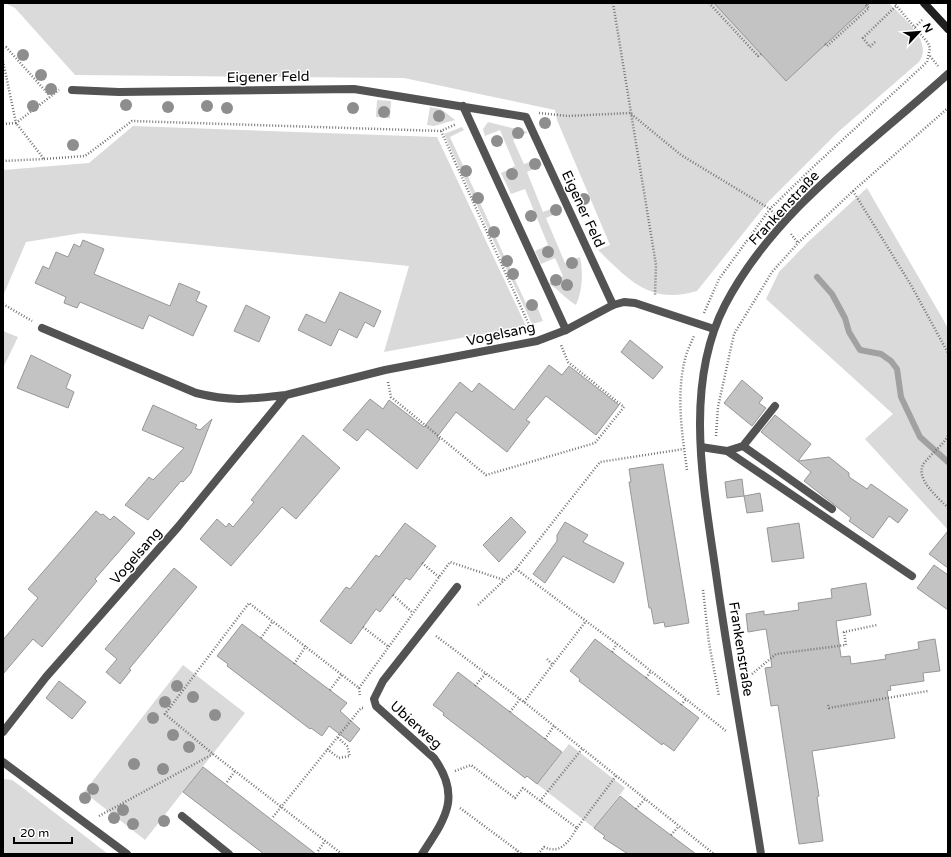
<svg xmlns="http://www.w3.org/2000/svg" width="951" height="857" font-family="'Varela Round',sans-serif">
<rect width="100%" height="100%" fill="#fff"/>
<path fill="#dadada" d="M5 3H889C902 17 934 41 919 62L838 132 769 201 697 291C650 305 629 280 598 250L610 245 557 120 555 110 404 78 75 75 15 8Z
M377 100 391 101 390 118 376 117Z
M430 107 441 109 455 120 434 126 427 125Z
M488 122 528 132 513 140 524 164 539 159 542 165 527 172 543 212 559 206 562 211 546 218 565 263 580 257C583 273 583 289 576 305 565 299 557 287 548 284L563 276 555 258 541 264 535 251 548 245 525 189 511 194 501 173 515 166 500 130 485 136 483 129Z
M133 126 437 137 526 326 384 352 409 266 82 233 26 242 3 296V170L89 163Z
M462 127 464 130 450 137 528 308 536 304 543 321 532 324 444 134Z
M867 188 948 328V530L865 439 893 414 766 299 779 272 808 242Z
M3 331 18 337 3 368Z
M183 665 245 713 145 840 84 792Z
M569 744 625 788 594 828 537 784Z
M3 779 12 780 19 785 108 854H3Z"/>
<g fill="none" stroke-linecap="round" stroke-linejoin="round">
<path stroke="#a1a1a1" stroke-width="6" d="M817 277 832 294 845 318 849 332 860 350 881 354 891 361 897 369 901 397 920 437 948 462"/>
</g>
<path fill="#c3c3c3" stroke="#979797" d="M714 3H870L786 81Z
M83 240 104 249 94 274 170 306 179 283 200 292 196 301 207 306 193 336 149 315 143 329 80 302 77 308 64 303 66 297 35 283 43 266 49 269 56 252 68 257 74 244 80 247Z
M340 292 381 311 374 327 365 322 357 338 339 329 331 346 298 330 306 314 325 323Z
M246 305 270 317 259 342 234 331Z
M630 340 663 367 653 379 621 352Z
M31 355 71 375 66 388 74 392 68 408 17 388Z
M549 365 562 375 569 366 619 405 596 435 546 396 526 420 530 422 507 452 456 412 437 437 440 439 417 469 367 429 357 441 343 430 370 399 383 409 389 400 424 427 460 382 472 392 479 383 514 410Z
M742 380 763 398 759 403 766 408 752 426 724 403Z
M153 405 197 425 195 428 200 430 212 419 191 473 183 482 181 481 148 520 125 505 149 477 153 480 184 448 142 430Z
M775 415 811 444 798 461 829 457 849 473V477L867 489 871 484 908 510 898 523 889 516 873 538 849 521 851 518 804 481 811 472 761 432Z
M303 435 340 468 296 519 282 507 231 566 200 539 217 519 226 527 229 523 233 527 254 502 251 500Z
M663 464 689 623 665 627 664 622 654 624 651 608H649L629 482H631L629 469Z
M742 479 744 496 727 498 725 482Z
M760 493 763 511 747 513 744 496Z
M96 511 101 515 103 514 110 520 114 516 135 533 95 579 97 581 42 647 33 639 3 674V640L38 598 28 589Z
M511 517 526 532 499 562 483 545Z
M565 522 588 535 583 542 624 563 614 583 563 556 545 583 533 574 557 541V535Z
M405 523 436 546 410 580 406 578 380 612 376 609 351 644 320 621 346 587 350 589 376 555 379 557Z
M799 523 804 558 772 562 767 528Z
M948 531V568L929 554Z
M934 565 948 575V610L917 588Z
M174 568 197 587 129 669 131 670 120 684 106 672 117 659 105 649Z
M866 583 871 615 836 621 841 657 850 656 851 664 886 659 885 655 919 649 918 642 935 639 940 671 923 673 924 681 890 686 891 690 887 691 895 738 812 751 819 796 817 797 823 841 799 844 778 705 771 706 765 668 772 667 766 629 748 632 746 614 764 611V615L799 610 798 603 832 598 831 589Z
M242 624 347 703 340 711 360 729 350 742 329 726 322 736 311 728 310 729 227 666 228 664 217 656Z
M595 639 699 718 674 751 663 743 662 745 579 681 580 679 570 671Z
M458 672 562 752 537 784 527 776 525 778 477 741 443 715 444 713 433 705Z
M59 681 86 702 72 719 46 698Z
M203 767 220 780 316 854H264L183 792Z
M620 796 636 809 696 854H628L603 838 605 836 594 828Z"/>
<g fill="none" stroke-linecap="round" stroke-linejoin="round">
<path stroke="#757575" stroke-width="2.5" stroke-dasharray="1 2" stroke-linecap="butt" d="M613 3 656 265 655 295
M709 3 758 56 761 54
M915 27 922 20
M875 42 870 47 863 38 896 6
M825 44 827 46 869 8 864 3
M3 48 6 47 50 96
M930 56 938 66
M3 61 16 123 59 90
M539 113 568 116 630 113 681 155 770 209 775 215
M3 124 16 123 44 159 3 161
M441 131 531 329
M44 159 85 156 132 121 441 131 456 124
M853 191 911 285 948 353
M791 234 798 243
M3 304 32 321
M704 313 719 279 770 209 811 169 927 62 930 48 928 43 894 3
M388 382 391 397 486 475 595 443 624 407 568 362 561 345
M716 436 718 407 734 334 772 272 798 243 853 191 948 108
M948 436C942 446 933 452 925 462 912 477 939 498 948 508
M687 470C682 433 676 396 685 359 687 351 691 343 694 336
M422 563 439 577
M516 569 617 644 726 731
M703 590 709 643 719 696
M393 595 413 613
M478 605 516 569 600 462 684 449
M363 627 389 647
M436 636 524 702 714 854
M261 638 273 621
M612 652 617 644
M547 659 553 665
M294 664 306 646
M752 674 776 654 846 645 844 632 877 625
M646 678 651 671
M475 686 486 673
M359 688 450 562 504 580
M330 690 342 674
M524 702 586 621
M681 705 686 699
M828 705 829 708 928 691
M510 712 520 699
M545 739 554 726
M327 749 339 758 350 756 347 746 337 737
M455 771 471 765 515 798 523 788 577 828 616 776
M227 782 235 771
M540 801 582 749
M460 808 522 854
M636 809 645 799
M99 816 213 754
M273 817 361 708H363
M671 835 679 826
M318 851 325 841
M342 854 213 754 165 714 249 603 359 688 360 696
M515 854 518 851
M538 854 544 847C561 855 569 841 577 828"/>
<path stroke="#535353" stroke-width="8" d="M72 90 119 92 354 89 526 117 613 305
M463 106 566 330
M743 446 775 406
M727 451 743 446 832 509
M182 816 229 854"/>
<path stroke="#535353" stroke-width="8" d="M42 328 196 393C232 402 250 399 286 395
M701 447 727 451 912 576
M3 732 46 677 178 527 286 395 385 370 537 341 566 330 613 305 624 302 635 303 714 329
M3 762 127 854
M422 854C445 819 462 797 434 758L376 706 374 699 383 681 457 587"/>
<path stroke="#535353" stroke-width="8" d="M761 854C747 765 731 677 718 588 706 498 681 390 725 305 775 209 870 145 948 74"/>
<path stroke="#202020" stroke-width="8" d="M924 3 948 29"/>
</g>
<g fill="#8e8e8e">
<circle cx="23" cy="55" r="6"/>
<circle cx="41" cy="75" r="6"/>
<circle cx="51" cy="89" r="6"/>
<circle cx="126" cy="105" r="6"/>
<circle cx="33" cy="106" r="6"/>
<circle cx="207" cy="106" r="6"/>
<circle cx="168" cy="107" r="6"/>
<circle cx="227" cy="108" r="6"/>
<circle cx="353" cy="108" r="6"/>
<circle cx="384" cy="112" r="6"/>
<circle cx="439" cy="116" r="6"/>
<circle cx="545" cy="123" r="6"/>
<circle cx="518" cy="133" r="6"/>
<circle cx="497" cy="141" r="6"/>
<circle cx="73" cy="145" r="6"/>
<circle cx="535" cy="164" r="6"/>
<circle cx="466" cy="171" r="6"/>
<circle cx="512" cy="174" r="6"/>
<circle cx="478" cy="198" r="6"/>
<circle cx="584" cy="199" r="6"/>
<circle cx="556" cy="210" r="6"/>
<circle cx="531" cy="216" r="6"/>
<circle cx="494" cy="232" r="6"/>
<circle cx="548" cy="252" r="6"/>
<circle cx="507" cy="261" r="6"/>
<circle cx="572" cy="263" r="6"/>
<circle cx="513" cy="274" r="6"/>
<circle cx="556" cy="280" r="6"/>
<circle cx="567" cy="285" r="6"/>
<circle cx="532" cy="305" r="6"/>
<circle cx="177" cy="686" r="6"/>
<circle cx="193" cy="697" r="6"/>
<circle cx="165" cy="702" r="6"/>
<circle cx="215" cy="715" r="6"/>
<circle cx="153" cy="718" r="6"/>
<circle cx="173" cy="735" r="6"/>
<circle cx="189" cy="747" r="6"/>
<circle cx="134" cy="764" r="6"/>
<circle cx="163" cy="769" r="6"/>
<circle cx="93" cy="789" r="6"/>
<circle cx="85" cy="798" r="6"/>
<circle cx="123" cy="810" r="6"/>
<circle cx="114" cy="818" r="6"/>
<circle cx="164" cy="821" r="6"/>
<circle cx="133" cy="824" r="6"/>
</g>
<g text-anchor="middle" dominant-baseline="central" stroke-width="3" stroke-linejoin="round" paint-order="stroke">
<g font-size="14" fill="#000" stroke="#fff">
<text transform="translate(268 77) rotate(-1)">Eigener Feld</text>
<text transform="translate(784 208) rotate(-47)">Frankenstraße</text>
<text transform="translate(583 209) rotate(65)">Eigener Feld</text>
<text transform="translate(501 334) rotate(-12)">Vogelsang</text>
<text transform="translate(136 556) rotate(-49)">Vogelsang</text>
<text transform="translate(741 649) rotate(81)">Frankenstraße</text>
<text transform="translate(416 725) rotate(42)">Ubierweg</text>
</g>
</g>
<rect width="951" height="857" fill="none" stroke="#000000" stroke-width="8"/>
<g transform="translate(919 32) rotate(64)" stroke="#ffffff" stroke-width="3" paint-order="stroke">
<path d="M0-3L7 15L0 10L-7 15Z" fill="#000000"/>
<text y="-6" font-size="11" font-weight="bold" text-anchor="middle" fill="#000000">N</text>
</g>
<path d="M14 837v6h58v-6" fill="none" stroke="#000000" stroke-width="2"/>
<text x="20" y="837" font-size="12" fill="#000000" stroke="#ffffff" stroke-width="3" paint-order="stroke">20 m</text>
</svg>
